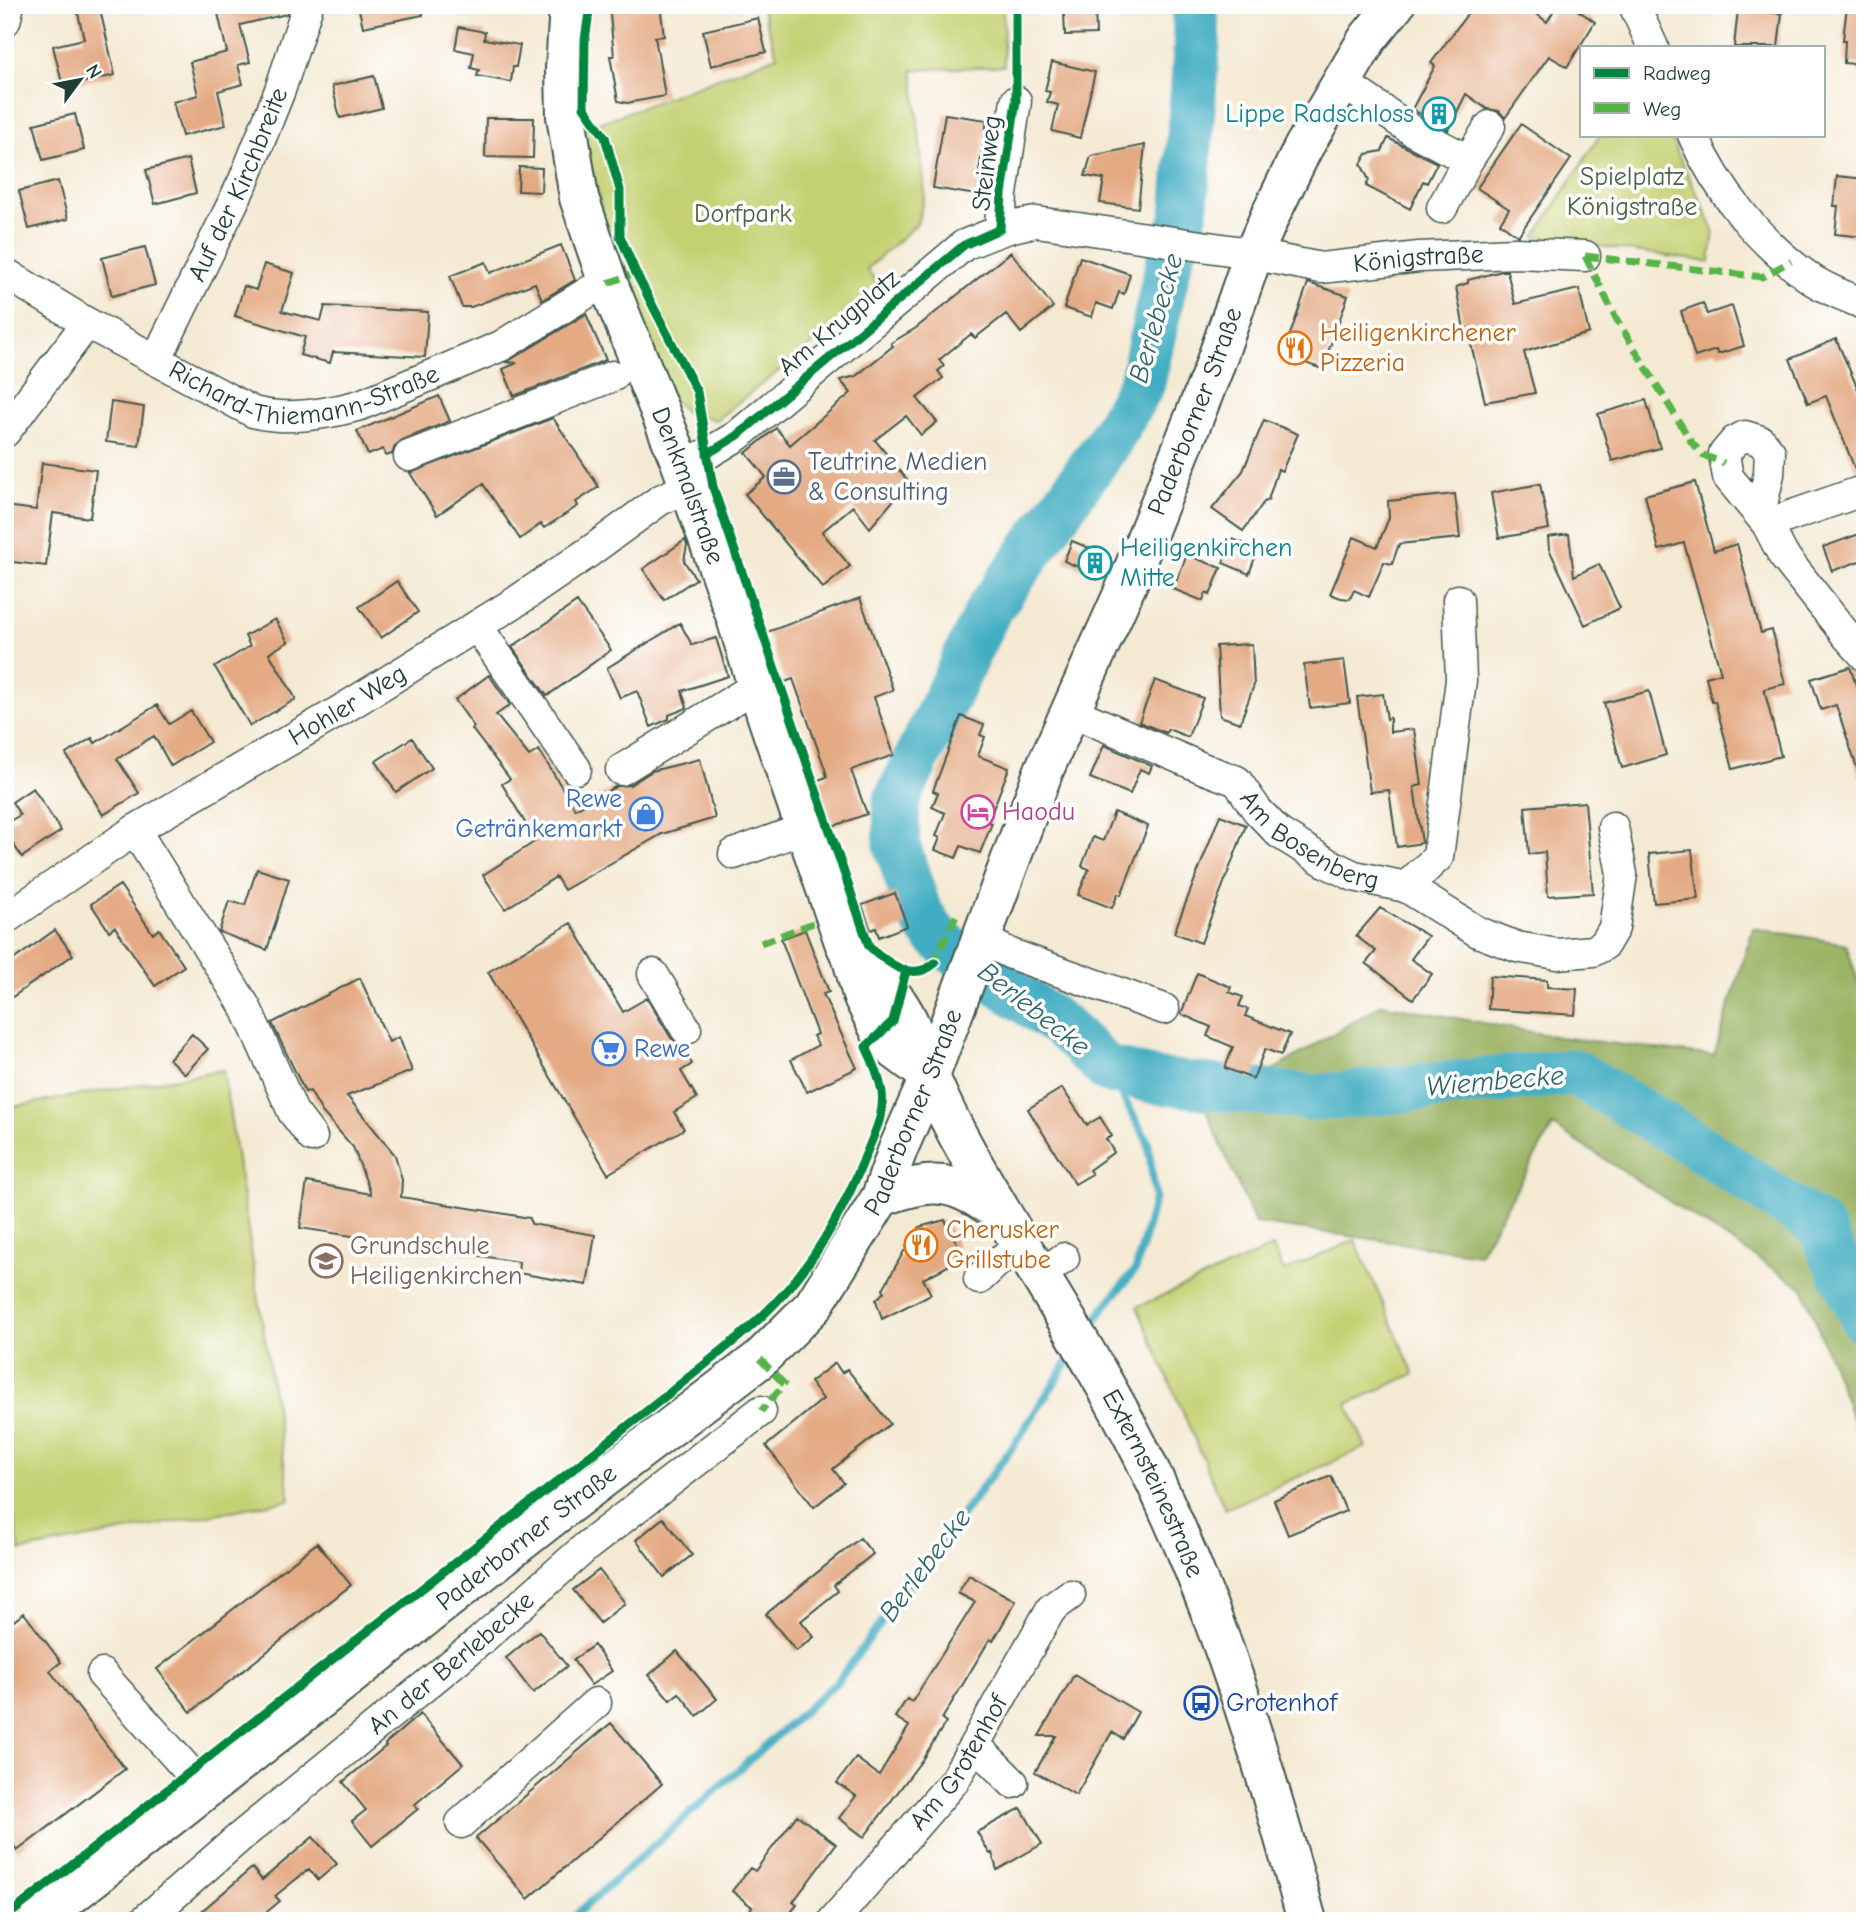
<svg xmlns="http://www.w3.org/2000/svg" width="1870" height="1926" font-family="'Comic Neue',sans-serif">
<rect width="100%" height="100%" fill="#fff"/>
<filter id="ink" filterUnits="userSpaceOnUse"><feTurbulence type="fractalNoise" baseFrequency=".0143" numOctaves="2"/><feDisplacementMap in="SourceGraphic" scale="14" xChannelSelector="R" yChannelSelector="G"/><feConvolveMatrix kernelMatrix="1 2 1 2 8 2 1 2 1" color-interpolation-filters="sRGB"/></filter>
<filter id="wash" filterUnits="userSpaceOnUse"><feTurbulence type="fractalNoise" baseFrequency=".00686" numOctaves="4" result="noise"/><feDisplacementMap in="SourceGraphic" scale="28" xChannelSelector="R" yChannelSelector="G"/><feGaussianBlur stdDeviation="1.57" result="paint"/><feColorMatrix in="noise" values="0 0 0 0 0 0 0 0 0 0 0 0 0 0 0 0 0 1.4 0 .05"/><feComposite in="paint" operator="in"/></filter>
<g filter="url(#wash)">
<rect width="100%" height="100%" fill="#f4e9d3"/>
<path fill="#c4d173" stroke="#728754" stroke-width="2" d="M761 5H1003L1004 66 913 70 925 194 917 224 867 269 882 290 716 420 686 412 673 400 623 284 580 130 777 56Z
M1600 135H1669L1714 230 1710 262 1535 237Z
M223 1070 290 1500 20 1551 5 1474V1108Z
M1355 1240 1414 1374 1347 1404 1366 1447 1225 1509 1137 1307 1273 1247 1284 1271Z"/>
<path fill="#9bb365" stroke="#5d784c" stroke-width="2" d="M1753 928 1846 944 1865 1003V1452L1803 1288 1553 1126 1479 1254 1255 1223 1188 1069 1252 1083 1382 1004 1558 1037 1714 1056Z"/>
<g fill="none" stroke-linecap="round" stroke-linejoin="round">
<path stroke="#43adc2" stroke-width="8" d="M1088 1331 1103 1309 1136 1269 1155 1197 1148 1142 1107 1069
M569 1921 838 1681 1014 1445 1073 1354"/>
<path stroke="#43adc2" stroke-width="47" d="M1194 5 1197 41 1184 216 1168 266 1142 383 1108 443 989 609 896 802 897 845 918 910 933 932 952 950 1063 1027 1107 1069 1155 1081 1316 1098 1574 1072 1691 1142 1820 1227 1865 1321"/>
</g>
<g id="blocks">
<path fill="#e4aa84" d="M76 5H99L115 75 63 87 53 46 84 39Z
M216 5 289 6 287 14 240 25 250 62 238 65 243 84 218 91 226 125 182 136 173 102 198 95 190 62 227 52Z
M358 5H422L423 15 363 27Z
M609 5H660L664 36 655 37 665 96 627 103 618 101 610 56H614Z
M1071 5H1095L1096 34 1065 35 1064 13H1071Z
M1474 5H1525L1547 22 1557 5H1570L1595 22 1567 67 1549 56 1505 118 1499 111 1487 109 1466 94 1448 130 1412 109 1435 66 1431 63Z
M1847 5H1865V65L1844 63 1845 40H1843Z
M1738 9 1782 14 1778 47H1734Z
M758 18 766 52 711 66 703 31Z
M459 27 485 32 484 39 520 45 516 67H513L511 82 477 76 479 70 471 68 474 53 455 49Z
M1052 62 1095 72 1080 138 1052 131 1058 105 1047 102 1050 92 1045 91Z
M374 76 382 108 340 118 332 86Z
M75 114 84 150 43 160 34 124Z
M945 114 987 120 979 172 987 173 983 196 933 188Z
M486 118H534L533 158 485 157Z
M1521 124 1571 159 1518 236 1500 223 1509 209 1477 188Z
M1388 138 1437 163 1427 183 1423 181 1410 209 1366 186 1369 180 1361 164 1367 154 1382 151Z
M1145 145 1138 208 1100 203 1104 179 1085 176 1091 156Z
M188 159 196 193 155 204 146 170Z
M519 167 542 168 541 192 518 191Z
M1837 176 1865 179V237L1835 234 1838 206H1834Z
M58 181 68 219 29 229 19 191Z
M561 245 575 280 542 300 535 283 471 307H462L450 276 486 262 490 273Z
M145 247 155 285 112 296 102 258Z
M1011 252 1053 307 1021 333 1006 314 975 338 971 334 939 360 944 366 938 371 943 378 917 398 937 422 921 435 906 416 875 440 909 482 870 528 853 506 822 532 850 566 823 588 745 494 766 477 746 453 776 428 790 445 851 393 840 380 856 376 893 346 891 343 916 328Z
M1080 257 1130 274 1124 294 1119 292 1113 309 1096 303 1092 317 1064 308Z
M264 264 294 273 282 311 321 321 325 306 428 312 425 357 333 352 330 363 300 355 305 337 235 316 244 286 256 290Z
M1502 271H1507L1515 304 1579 289 1589 333 1524 352 1535 393 1485 402 1467 328 1464 329 1456 287 1468 283V280Z
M1308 283 1348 296 1322 369 1283 355Z
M1703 303 1707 314 1732 306 1744 346 1718 354 1716 350 1695 357 1681 311Z
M586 314 606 360 514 396 503 369 517 363 507 362Z
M1836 339 1865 405V473L1857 474 1826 396 1808 403 1790 359Z
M439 396 450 421 402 440 395 446 392 454 386 456 383 449 368 455 357 431Z
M1646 400 1660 448 1612 461 1598 414Z
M111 402 144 407 139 446 106 442Z
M553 418 599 487 576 502 578 506 544 528 541 524 520 539 483 484 437 515 410 473Z
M1264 420 1298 434 1282 471 1278 469 1268 500 1264 502 1243 531 1212 509 1243 471Z
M42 463 96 470 90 518 53 513 46 566 5 561V506L36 510Z
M1695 482 1714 551 1737 544 1761 633 1772 630 1785 684 1764 689 1781 756 1733 769 1715 701 1712 702 1706 677 1721 673 1684 543 1659 550 1645 495Z
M1540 484 1549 529 1499 538 1491 493Z
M1455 494 1460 538 1399 544 1392 564 1384 562 1369 597 1354 590 1350 599 1341 598 1330 594 1354 537 1377 547 1389 518 1388 501Z
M1865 532V559L1832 571 1823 547Z
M1569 534 1574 576 1599 564 1620 608 1585 625 1549 549 1548 537Z
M1232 539 1258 549 1249 574 1223 563Z
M685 540 687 545 684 561 696 579 664 600 643 569Z
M1072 541 1104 554 1095 574 1064 561Z
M1187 555 1221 568 1210 595 1206 593 1203 601 1173 589Z
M397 581 418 612 381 638 359 607Z
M860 598 893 690 874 697 894 755 851 770 867 814 834 826 818 780 827 777 825 769 793 679 785 682 767 632Z
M577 602 611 650 547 696 512 647Z
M275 619 288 642 269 653 296 699 250 726 215 667 250 646 245 636Z
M680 623 692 645 716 638 728 676 682 691 687 708 669 715V719L651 727 637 691 620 698 607 668Z
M1252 644 1254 685 1240 723 1220 716 1216 646Z
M1344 660 1350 703 1310 708 1304 665Z
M1850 667 1858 691 1865 689V779L1861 780 1836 705 1821 710 1811 679Z
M489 675 510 705 496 715 529 756 539 750 575 809 617 786 630 785 652 771 700 759 715 818 662 834 564 890 556 877 505 909 483 875 536 841 502 784 510 779 472 729 474 727 455 700Z
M1155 680 1203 698 1188 737 1168 729 1166 733 1139 722Z
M1649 691 1666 755 1622 768 1604 703Z
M1383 694 1387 719 1390 718V732L1414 729 1422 785 1414 787 1422 843 1397 847 1389 790 1370 792 1357 697Z
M157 705 169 724 191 711 210 742 171 766 154 736 117 759 139 793 103 815 66 754 92 738 95 743Z
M961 716 984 725 980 735 985 737 978 756 1009 768 988 822 992 823 980 853 961 846 956 858 935 850 940 838 936 836 945 813 932 807 938 793 933 791Z
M412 738 432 768 396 792 376 761Z
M1104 745 1152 766 1149 773 1140 769 1130 794 1090 778Z
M33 788 61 831 22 857 5 832V824L20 815 12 802Z
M1585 802 1593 893 1548 896 1545 852 1529 854 1525 807Z
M1114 812 1148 826 1121 895 1118 894 1112 908 1078 895 1089 869 1082 866 1093 837 1103 841Z
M1220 815 1246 825 1201 943 1174 933Z
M1692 850 1698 899 1654 903 1649 854Z
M257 869 289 879 267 950 219 932 229 901 245 905Z
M120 885 153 934 159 929 184 966 155 986 115 927 109 931 91 904Z
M895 893 907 926 879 937 876 928 871 930 862 905Z
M1380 908 1428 936 1411 959 1432 974 1413 999 1366 963 1376 951 1356 936Z
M571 923 623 1012 647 998 671 1038 681 1045 692 1064 681 1071 697 1098 674 1112 684 1129 608 1174 488 972Z
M55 930 73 955 5 1002V966Z
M805 930 829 992 823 994 857 1068 807 1092 791 1060 818 1045 813 1036 817 1034 781 939Z
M1197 973 1231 987 1229 992 1243 997 1239 1006 1248 1009 1245 1016 1290 1034 1281 1055 1265 1049 1253 1079 1225 1068 1233 1047 1207 1036 1211 1027 1181 1014Z
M1490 976 1547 980V987L1577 989 1575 1015 1488 1009Z
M360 978 389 1042 399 1037 412 1071 347 1096 395 1155 402 1180 401 1197 530 1218 531 1224 595 1235 587 1285 518 1273 519 1262 300 1228 307 1182 371 1194 353 1147 322 1112 310 1091 305 1092 272 1023Z
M192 1034 208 1049 185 1074 169 1059Z
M1062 1088 1087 1125 1100 1117 1112 1136 1106 1139 1114 1152 1089 1170 1092 1174 1075 1184 1028 1109Z
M945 1220 958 1245 954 1247 961 1259 923 1279 931 1294 882 1319 876 1300 884 1292 883 1289 904 1251 908 1250 906 1246 913 1242 911 1238 919 1234V1227Z
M835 1363 842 1373 847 1369 890 1424 833 1469 844 1483 814 1507 766 1446 823 1399 810 1382Z
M1331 1476 1346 1511 1288 1535 1274 1500Z
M663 1518 692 1555 664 1577 636 1540Z
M860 1538 873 1554 834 1585 838 1591 801 1621 814 1637 796 1651 766 1614Z
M317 1543 351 1585 191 1712 157 1669Z
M599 1570 625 1603 600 1623 573 1590Z
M969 1575 1016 1601 993 1641 990 1639 942 1719 946 1722 922 1760 864 1837 839 1818 856 1796 837 1783 856 1758 879 1775 909 1726 895 1717 907 1699 912 1702 975 1602 958 1593Z
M24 1613 61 1662 50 1671 125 1769 17 1851 5 1835V1628Z
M539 1631 567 1666 533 1693 506 1658Z
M594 1645 612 1671 591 1685 573 1660Z
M677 1651 717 1699 697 1716 679 1693 670 1700 649 1675Z
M1074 1675 1138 1712 1123 1739 1112 1732 1076 1795 1035 1772 1056 1736H1039Z
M420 1714 463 1764 414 1805 418 1809 372 1846 352 1821 366 1810 343 1782 386 1746 385 1744Z
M611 1723 662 1784 528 1899 476 1838Z
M1021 1808 1042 1844 997 1870 992 1853 990 1854 977 1832Z
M797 1815 836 1844 793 1902 797 1905 784 1921H741L752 1907 732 1891 750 1868 755 1871Z
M313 1837 337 1864 318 1880 309 1869 275 1896 280 1901 256 1921H190L252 1868 262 1880Z"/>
</g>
</g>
<g filter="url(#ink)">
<use href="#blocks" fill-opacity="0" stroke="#3f574c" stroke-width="2"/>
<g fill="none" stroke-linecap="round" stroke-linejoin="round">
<defs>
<g id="minor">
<path d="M1634 5 1653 47"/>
<path d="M5 21 9 5"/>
<path d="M1342 82 1413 131 1468 160 1442 208"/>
<path d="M1693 135C1718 192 1760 243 1811 279 1827 290 1848 297 1865 305"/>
<path d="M1468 160 1490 126"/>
<path d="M1000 229 1002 194 1016 101"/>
<path id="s1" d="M5 273 87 323 253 412C286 421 327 414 360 405L501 346 590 291 608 283"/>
<path id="s2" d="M156 360 244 180 280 90 308 5"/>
<path d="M5 432 87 323"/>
<path d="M409 456 613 376"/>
<path id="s3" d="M681 464 707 454 737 436 964 245C989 235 1011 225 1037 222L1236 251 1321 268 1419 257 1516 253 1585 256"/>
<path d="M1865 490 1767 524 1762 505 1769 474 1770 452 1761 441 1745 436 1735 441 1724 454 1728 477 1767 524 1783 555 1847 636 1865 656"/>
<path d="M477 626 576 769"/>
<path id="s4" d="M1070 711 1207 770 1237 781 1257 810 1279 833 1327 863 1354 876 1406 887 1478 932 1517 947 1557 954 1593 951 1604 945 1614 928 1622 874 1613 827"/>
<path d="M621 770 745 693 759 690"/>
<path d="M135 830 246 1008 293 1112 312 1137"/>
<path d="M734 854 805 828"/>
<path d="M1406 887 1438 857 1461 680 1458 600"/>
<path id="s5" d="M5 919 135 830 338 712 517 601 589 552 660 500 689 487"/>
<path d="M982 939 1011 954 1164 1009"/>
<path d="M653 974 686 1029"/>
<path d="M1040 1275 1064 1258"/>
<path d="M979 1279 997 1262 1022 1247"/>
<path d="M102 1674 205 1789"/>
<path d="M975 1745 1013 1783"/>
<path d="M461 1823 596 1703"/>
<path id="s6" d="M144 1921 240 1837 480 1641 587 1546 761 1411"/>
<path id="s7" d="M833 1921 954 1781 1051 1609 1070 1595"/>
</g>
<g id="major">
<path id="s8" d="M569 5 565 69 566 116 579 198 608 283 681 464 735 615 767 717 844 942 852 959 862 995 881 1033 895 1050 930 1076"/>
<path id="s9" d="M856 962C872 975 886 987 898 1003 914 1026 919 1052 930 1077 941 1103 954 1129 968 1154 1024 1255 1091 1352 1143 1456 1216 1604 1264 1762 1307 1921"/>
<path d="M881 1197C938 1177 951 1180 1001 1213"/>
<path id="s10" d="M38 1921 560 1511 760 1359 813 1306 881 1197 898 1149 930 1076 1044 770 1130 578 1213 370 1253 255 1270 216 1303 148 1368 38 1395 5"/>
</g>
</defs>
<use href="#minor" stroke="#3f574c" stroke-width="33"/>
<use href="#major" stroke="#3f574c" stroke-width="42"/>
<use href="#minor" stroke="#fff" stroke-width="30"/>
<use href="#major" stroke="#fff" stroke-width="38"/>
<path stroke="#55b346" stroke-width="7" stroke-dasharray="14 7" stroke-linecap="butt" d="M1585 256 1617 320 1692 443 1703 455 1724 463
M1585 256 1762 277 1791 261
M608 283 636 273
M761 943 813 923
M932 966 956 916
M760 1359 784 1384 761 1411"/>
<defs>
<path id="cycleway" d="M590 5 585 40 584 107 605 137 620 190V236L636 273 697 392 713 487 869 946C887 963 912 983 935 963
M707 454 737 436 964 245 1000 229 1002 194 1016 101V5
M5 1918 672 1391C713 1357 759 1325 792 1284 824 1246 848 1200 866 1154 874 1134 885 1114 882 1092 879 1076 873 1061 866 1047L893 1021 906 971"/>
</defs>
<use href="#cycleway" stroke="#fff" stroke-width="13"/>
<use href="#cycleway" stroke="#00873e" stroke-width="9"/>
</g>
</g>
<defs>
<symbol id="building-ring" viewBox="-11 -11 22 22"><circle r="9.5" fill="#fff" stroke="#0f9aa8" stroke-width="1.5"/><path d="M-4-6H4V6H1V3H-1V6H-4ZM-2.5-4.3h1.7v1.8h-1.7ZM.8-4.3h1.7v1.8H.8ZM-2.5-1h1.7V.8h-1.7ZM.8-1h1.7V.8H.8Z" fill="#0f9aa8"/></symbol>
<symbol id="restaurant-ring" viewBox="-11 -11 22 22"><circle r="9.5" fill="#fff" stroke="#e8710a" stroke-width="1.5"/><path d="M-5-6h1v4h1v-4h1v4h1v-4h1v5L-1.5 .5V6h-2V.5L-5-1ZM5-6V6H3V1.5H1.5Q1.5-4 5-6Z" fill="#e8710a"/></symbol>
<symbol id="office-ring" viewBox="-11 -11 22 22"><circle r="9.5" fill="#fff" stroke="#5c6f8a" stroke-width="1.5"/><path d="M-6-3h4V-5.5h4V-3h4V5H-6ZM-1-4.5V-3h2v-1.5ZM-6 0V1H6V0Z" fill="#5c6f8a"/></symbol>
<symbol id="hotel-ring" viewBox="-11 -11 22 22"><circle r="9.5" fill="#fff" stroke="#d1479c" stroke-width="1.5"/><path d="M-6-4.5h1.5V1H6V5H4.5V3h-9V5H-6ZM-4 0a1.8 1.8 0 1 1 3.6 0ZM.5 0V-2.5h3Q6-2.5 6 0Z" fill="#d1479c"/></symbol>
<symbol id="shop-ring" viewBox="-11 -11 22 22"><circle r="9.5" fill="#fff" stroke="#3f7fe0" stroke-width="1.5"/><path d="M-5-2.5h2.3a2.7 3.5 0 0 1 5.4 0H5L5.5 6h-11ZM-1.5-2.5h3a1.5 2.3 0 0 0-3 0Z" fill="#3f7fe0"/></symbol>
<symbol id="supermarket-ring" viewBox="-11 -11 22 22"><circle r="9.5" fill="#fff" stroke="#3f7fe0" stroke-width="1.5"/><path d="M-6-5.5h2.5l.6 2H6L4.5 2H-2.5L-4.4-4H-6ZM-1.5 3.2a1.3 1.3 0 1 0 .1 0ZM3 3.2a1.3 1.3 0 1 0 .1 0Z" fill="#3f7fe0"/></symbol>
<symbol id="school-ring" viewBox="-11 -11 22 22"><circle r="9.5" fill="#fff" stroke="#8d6e63" stroke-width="1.5"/><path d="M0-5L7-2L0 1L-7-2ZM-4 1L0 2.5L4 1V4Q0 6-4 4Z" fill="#8d6e63"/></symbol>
<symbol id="bus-ring" viewBox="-11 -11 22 22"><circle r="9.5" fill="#fff" stroke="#1a4fb4" stroke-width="1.5"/><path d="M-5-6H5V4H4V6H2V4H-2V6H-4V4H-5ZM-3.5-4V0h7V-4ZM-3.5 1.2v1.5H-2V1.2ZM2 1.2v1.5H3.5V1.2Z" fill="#1a4fb4"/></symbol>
</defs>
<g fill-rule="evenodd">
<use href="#building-ring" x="1420" y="95" width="38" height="38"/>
<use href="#restaurant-ring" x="1276" y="329" width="38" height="38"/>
<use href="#office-ring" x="765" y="458" width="38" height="38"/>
<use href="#building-ring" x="1076" y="544" width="38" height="38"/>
<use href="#hotel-ring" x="959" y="793" width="38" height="38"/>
<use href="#shop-ring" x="627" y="795" width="38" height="38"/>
<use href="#supermarket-ring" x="590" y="1030" width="38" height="38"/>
<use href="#restaurant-ring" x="902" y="1226" width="38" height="38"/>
<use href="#school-ring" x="307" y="1242" width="38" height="38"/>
<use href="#bus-ring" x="1182" y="1684" width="38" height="38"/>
</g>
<g text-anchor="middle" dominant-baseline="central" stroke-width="7" stroke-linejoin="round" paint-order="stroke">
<g font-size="26" fill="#0d838f" stroke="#fff" text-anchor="end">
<text x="1414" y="114">Lippe Radschloss</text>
<text x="1120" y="548" text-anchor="start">Heiligenkirchen<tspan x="1120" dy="30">Mitte</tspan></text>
</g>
<g font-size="26" fill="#1f3d34" stroke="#fff">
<text transform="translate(987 163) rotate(-83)">Steinweg</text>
<text stroke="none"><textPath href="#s2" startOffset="194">Auf der Kirchbreite</textPath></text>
<text stroke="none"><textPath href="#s3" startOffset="822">Königstraße</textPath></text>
<text transform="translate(839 323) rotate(-40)">Am Krugplatz</text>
<text stroke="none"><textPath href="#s1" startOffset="334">Richard-Thiemann-Straße</textPath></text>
<text stroke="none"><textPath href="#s10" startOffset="1965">Paderborner Straße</textPath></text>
<text stroke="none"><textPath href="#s8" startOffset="502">Denkmalstraße</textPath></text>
<text stroke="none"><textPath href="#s5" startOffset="404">Hohler Weg</textPath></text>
<text stroke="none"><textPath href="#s4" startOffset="278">Am Bosenberg</textPath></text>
<text stroke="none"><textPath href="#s10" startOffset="1209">Paderborner Straße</textPath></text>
<text stroke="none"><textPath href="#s9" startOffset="604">Externsteinestraße</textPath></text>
<text stroke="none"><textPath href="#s10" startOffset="621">Paderborner Straße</textPath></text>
<text stroke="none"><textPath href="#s6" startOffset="401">An der Berlebecke</textPath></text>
<text stroke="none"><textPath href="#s7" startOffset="203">Am Grotenhof</textPath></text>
</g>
<g font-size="26" fill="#486244" stroke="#fff">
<text x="1632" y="177">Spielplatz<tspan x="1632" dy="30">Königstraße</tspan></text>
<text x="743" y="214">Dorfpark</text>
</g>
<g font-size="26" fill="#c56008" stroke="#fff" text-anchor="start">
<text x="1320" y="333">Heiligenkirchener<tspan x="1320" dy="30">Pizzeria</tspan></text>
<text x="946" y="1230">Cherusker<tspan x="946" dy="30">Grillstube</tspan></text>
</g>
<g font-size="26" fill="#4e5e75" stroke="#fff" text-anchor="start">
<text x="808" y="462">Teutrine Medien<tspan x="808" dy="30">&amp; Consulting</tspan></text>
</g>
<g font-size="26" fill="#366cbe" stroke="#fff" text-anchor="end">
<text x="622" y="799">Rewe<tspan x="622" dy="30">Getränkemarkt</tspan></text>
<text x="634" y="1049" text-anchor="start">Rewe</text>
</g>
<g font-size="26" fill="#b23c85" stroke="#fff" text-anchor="start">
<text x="1002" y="812">Haodu</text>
</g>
<g font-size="26" fill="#785e54" stroke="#fff" text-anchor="start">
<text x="350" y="1246">Grundschule<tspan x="350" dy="30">Heiligenkirchen</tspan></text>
</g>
<g font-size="26" fill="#164399" stroke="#fff" text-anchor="start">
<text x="1226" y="1703">Grotenhof</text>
</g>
<g font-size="28" font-style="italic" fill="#2c6466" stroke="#fff">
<text transform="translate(1156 318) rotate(-74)">Berlebecke</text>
<text transform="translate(1034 1009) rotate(38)">Berlebecke</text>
<text transform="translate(1495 1081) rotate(-5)">Wiembecke</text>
<text transform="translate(925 1565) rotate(-53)">Berlebecke</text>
</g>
</g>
<rect width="1870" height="1926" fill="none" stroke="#fff" stroke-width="28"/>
<rect x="1580" y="46" width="245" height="91" fill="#ffffff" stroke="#a5b1ae" stroke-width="2"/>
<rect x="1594" y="68" width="35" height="10" fill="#00873e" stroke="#a5b1ae" stroke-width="2"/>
<text x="1643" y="80" font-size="21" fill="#1f3d34">Radweg</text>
<rect x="1594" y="103" width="35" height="10" fill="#55b346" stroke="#a5b1ae" stroke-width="2"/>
<text x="1643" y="116" font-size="21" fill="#1f3d34">Weg</text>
<g transform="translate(80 80) rotate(58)" stroke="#ffffff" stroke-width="5" paint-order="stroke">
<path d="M0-5L12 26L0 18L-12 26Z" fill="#1f3d34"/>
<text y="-10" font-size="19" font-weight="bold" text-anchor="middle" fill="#1f3d34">N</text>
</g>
</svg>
